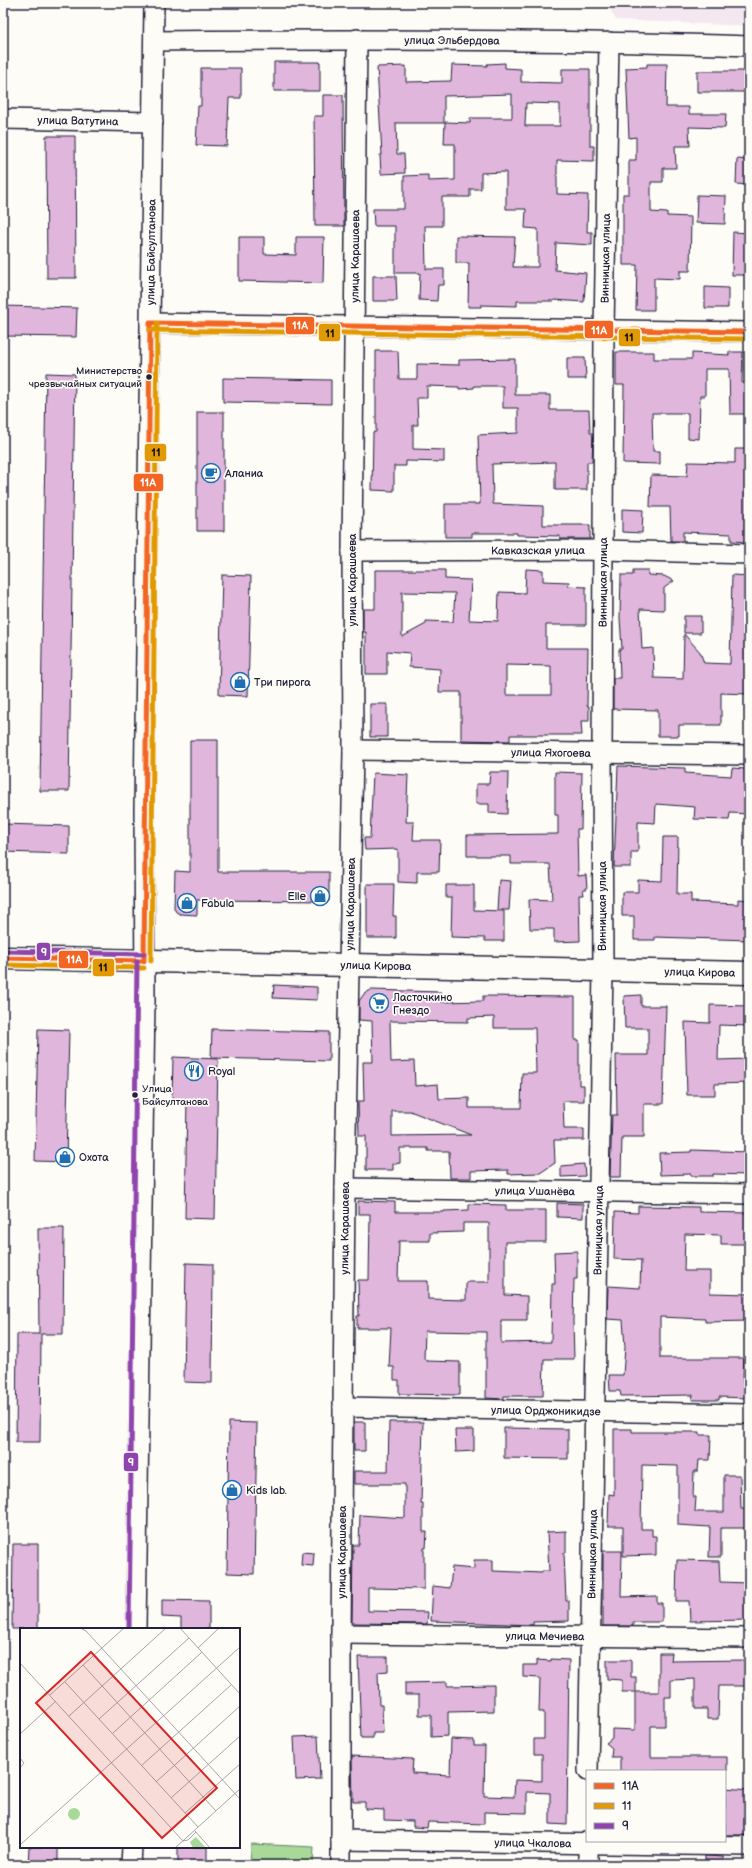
<svg xmlns="http://www.w3.org/2000/svg" width="752" height="1868" font-family="'Balsamiq Sans',sans-serif">
<rect width="100%" height="100%" fill="#fdfcf7"/>
<filter id="ink" filterUnits="userSpaceOnUse"><feTurbulence type="fractalNoise" baseFrequency=".025" numOctaves="2"/><feDisplacementMap in="SourceGraphic" scale="8" xChannelSelector="R" yChannelSelector="G"/><feConvolveMatrix kernelMatrix="1 2 1 2 8 2 1 2 1" color-interpolation-filters="sRGB"/></filter>
<g filter="url(#ink)">
<path fill="#f5e7ef" d="M607 3H749V26L616 20Z"/>
<path fill="#a8d999" stroke="#657e6a" d="M251 1844 314 1847 313 1865H250Z"/>
<path fill="#e1b6dc" stroke="#22223b" fill-rule="evenodd" d="M274 62H320V91H274Z
M505 63V68L521 69V82L562 83V69H590V146H594V161L557 160V194L588 195 587 232H592V245L556 243 555 270 586 273 584 302 554 300V301H517V306L481 305V307H468L469 263H456V236L515 237 513 267H538V229L525 228 526 209H506V172L481 173V189H470V197H442V226H425L426 269H444V285H438L437 301 419 300 420 273H395V226H374L373 209H404V176L428 175V181L455 180V144H444L445 122 470 123V118H512V94L444 96V123H396L397 154H404L405 173 381 174 380 155H382L377 67 406 66V82L451 81 452 65 487 66V64ZM526 103 560 104V126H525Z
M647 64H667L666 107H689V114H726L725 128 689 127 690 146H675L676 168H663V182H651V212L667 213V216L691 217 690 271H680V279L654 278V310H636L637 265H623V194H629V160H636V137L629 138 626 68 647 67Z
M201 68H241V98H229L227 146 196 145 198 106H201Z
M697 71H749V92H697Z
M323 95H343L344 226H315L314 116H323Z
M46 136H75L76 278H47Z
M737 159 749 160V185L736 184Z
M697 195 726 196 725 224 696 223Z
M733 232 749 233V275H732Z
M239 237H264V254L296 255V237H324L323 283 239 281Z
M373 276H396L397 301H373Z
M705 287 728 288V308H705Z
M3 306 77 308 76 337 3 336Z
M376 351H398L399 379H417V364L459 365V360L515 359V395H550V410H589L590 433H593L592 462H587V490H555V462L492 464 493 504 543 506V525H590V539H560V536L517 535V533H472V537H445V504H480L478 435 518 433V408H503V386H474V388L459 389V387L427 386V398H417L418 425H413V449L444 450V462L406 461V466H394V491L372 490 373 432H376Z
M616 352H654V359H692V353L729 355V352H743L742 383H749V414H730L729 369H705V396H700L699 439 688 438V413H652L653 451H660V464L623 463 624 385H616Z
M567 358H585L586 379H567Z
M46 373 75 374 69 791H40Z
M223 378 331 380V404L223 402Z
M197 412H224V531H197Z
M735 449H749L748 542 731 541V534L683 532V541H671L670 507H650L651 475 687 476 688 462 735 463Z
M622 509 643 510 642 533 622 532Z
M526 569 543 570V581L569 582 568 586 586 587V625H546V648H588L587 706H589V721H581L582 735H510V741L461 740V692H439L440 669 409 667 410 653 387 651V674H366V632H363V609H375V570H445V579L471 580 469 620 498 621 499 592 525 593ZM402 592 455 593 453 622 426 621V624L402 637ZM506 665 551 666V695H506Z
M633 570H648V575L664 576 674 581 664 588V610L640 609 642 649 653 648 654 678 683 679 684 634 700 652 704 663 730 664 732 575 749 576V694L721 693V725H679V736H658V710L613 709V678H620L619 649H622L620 618 621 575H633Z
M222 575 251 576 248 696 219 695Z
M684 616H701V633H684Z
M370 704H387V737H370Z
M190 740H218V872H329V901L197 900V915L180 914 176 912 174 908 175 871 190 872Z
M618 766 685 768V773L731 776 732 768 745 769V776H749V814L730 813 729 820 694 819 695 807 656 804 655 823 638 822V852H631V867H614Z
M490 772H508L507 814 489 813V804H476V784H489Z
M555 772 582 773 581 829H577L578 876 586 875 587 889H583L584 895H579L580 941 554 942V929H530L529 899 552 900 550 864H511V856H467V835L558 834V815H555Z
M373 773 408 775 406 822H414L413 840H440L439 872H417V883L398 882V849L365 850 364 838H370Z
M3 824 69 826V854L3 852Z
M663 837H678L677 894H691V902L738 904V899L749 900V940L655 937V940H634V916H622V892H638V880L662 881Z
M499 880 511 881 509 910H497Z
M367 884H394L393 916H396V938H367Z
M446 885H474V910L504 911V941H485V938L451 937 452 898H446Z
M274 985 317 987V1000L273 998Z
M371 990 441 992V1002L483 1001V996L575 997V1040H579V1085H584V1101H563L564 1129H584V1140H554L555 1163 540 1173 508 1174V1170L471 1171V1178H450L449 1151H428V1148H400V1163L393 1164V1170H366V1136H359L358 1101H364L363 1062H373L372 1021 359 1020V1001L364 994ZM494 1017V1028H535L536 1073H522L521 1108H469V1098L439 1099 438 1084 415 1086 414 1061 391 1062 390 1021 468 1022V1018ZM392 1111H410L471 1135 392 1136Z
M641 995V1006H666L663 1104H644V1137H622L621 1177H610L612 1115H617L616 1055H648V1028H625L624 996Z
M710 1005 749 1006V1026L719 1025 718 1060 749 1059V1083L715 1084V1095H687L685 1022 710 1023Z
M38 1029 69 1030 66 1162 35 1161Z
M212 1029 329 1032V1061L211 1058Z
M173 1057 218 1059 215 1219 185 1218 187 1099 172 1100Z
M691 1150 749 1152V1175L713 1174V1176H691V1174L660 1175 659 1153 691 1152Z
M584 1164 585 1176 561 1177V1166Z
M358 1201 395 1202V1212H444V1211L469 1210V1204L506 1205V1210H546V1242H505V1295L527 1296V1320H501V1343L551 1342 552 1284H555L554 1252 577 1251V1279H574L573 1321 574 1359H544L543 1396H504V1399L486 1398V1332L425 1331 424 1359 427 1361 460 1362V1395L399 1394V1380H394V1367H389L391 1328H357V1316H359L358 1280H369L370 1214H358ZM463 1223H489V1282H466V1300L428 1299V1281H398L399 1241H430V1233L463 1232Z
M557 1203 583 1204V1218L557 1217Z
M638 1206 699 1207V1212L749 1213V1244H721V1235L685 1234 684 1271H710V1293L749 1294V1321L705 1322V1319L660 1317V1358H744L743 1383H747V1398L719 1397V1400H692L693 1395 621 1396 620 1391H610L609 1375H623L625 1347 623 1320 607 1319 608 1286 640 1288 641 1260 614 1259 615 1212 638 1213Z
M38 1228H64L63 1334H41L40 1442H16L17 1334H39Z
M186 1263 213 1264 212 1383 184 1382Z
M229 1422 257 1423 254 1574 227 1573Z
M354 1422H365V1451H354Z
M389 1422H423L421 1504H423V1532H427L426 1548H424V1589L368 1588V1611L428 1612 427 1624 352 1623 353 1545H359L360 1515 405 1518V1484H354V1471H388Z
M504 1428 568 1429V1459L504 1458Z
M614 1429H632V1432H699V1435H711L710 1460H699L698 1471H694L693 1497H696L695 1512H724V1475H740L741 1509H749V1528H721V1557H709L710 1527 678 1525V1466L642 1465 641 1529H652V1536H656V1555L623 1556V1526H608L609 1494 614 1495Z
M455 1430H474V1451L456 1452Z
M566 1531V1553H564L566 1601H569V1621L533 1622V1625L431 1621 433 1586 450 1588 452 1567 474 1569V1560H493V1571L542 1573V1571H549L547 1532Z
M13 1544H38V1629H12Z
M603 1551H622L621 1597 657 1596V1603H662V1622H633V1626H603Z
M302 1552 314 1553 313 1566 301 1565Z
M677 1560 719 1561 720 1582 749 1583V1620L690 1621 689 1601H676Z
M162 1600 209 1601V1629H181V1618L162 1617Z
M659 1653H672L671 1661 747 1660V1665H749V1686H719L718 1719H707V1709H695V1679L671 1680V1697H665V1726H651V1757H727V1771H620V1757H611L612 1748 606 1743 612 1738V1729L635 1730V1692H622V1680L607 1679V1660H631V1677H636V1692H659Z
M358 1657H388V1671L378 1672 379 1705H382L383 1733H373V1738H361Z
M551 1659 569 1660 567 1825 550 1824V1793L527 1792V1813L484 1812V1824L428 1822 427 1828 413 1827V1821L384 1820V1810L365 1809V1802H353L352 1756 413 1759 412 1773 450 1775 451 1739 474 1740V1746H485L484 1796 514 1797 515 1780 542 1781V1754H534V1739H544V1712H539L540 1678 523 1677V1665H537V1660L551 1661Z
M447 1682V1686L494 1685V1711L448 1712V1736L431 1737V1715H419V1695H405V1683Z
M318 1736 320 1779 296 1780 294 1737Z
M725 1788 749 1790V1835H725Z
M29 1847H58V1865H28Z
M178 1847H207V1865H178Z
M705 1856 723 1857 724 1865H705Z"/>
<g fill="none" stroke-linecap="round" stroke-linejoin="round">
<defs>
<g id="minor">
<path id="s1" d="M154 41C352 39 551 39 749 46"/>
<path id="s2" d="M3 119 153 122"/>
<path d="M150 323 749 332"/>
<path id="s3" d="M352 551 604 550 749 554"/>
<path id="s4" d="M353 750 749 755"/>
<path id="s5" d="M345 1188 749 1194"/>
<path id="s6" d="M343 1407 749 1414"/>
<path id="s7" d="M136 1629 145 1000 144 810 154 3"/>
<path id="s8" d="M341 1634 749 1638"/>
<path id="s9" d="M588 1771 603 971 602 753 604 330 609 42"/>
<path id="s10" d="M341 1840 749 1846"/>
<path d="M588 1841V1865"/>
<path d="M131 1865 132 1847"/>
<path id="s11" d="M341 1865V1634L345 1188 353 750 352 551 357 39"/>
</g>
<g id="major">
<path id="s12" d="M3 958 749 973"/>
</g>
</defs>
<use href="#minor" stroke="#22223b" stroke-width="22"/>
<use href="#major" stroke="#22223b" stroke-width="25"/>
<use href="#minor" stroke="#fdfcf7" stroke-width="19"/>
<use href="#major" stroke="#fdfcf7" stroke-width="22"/>
<defs>
<path id="bus-1" d="M150 323 749 332
M3 958 144 961
M144 961 150 323"/>
<path id="bus-2" d="M150 330 749 339
M151 961 157 323
M3 965 144 968"/>
<path id="bus-3" d="M3 951 144 954
M129 1629 137 961"/>
</defs>
<use href="#bus-1" stroke="#fdfcf7" stroke-width="8"/>
<use href="#bus-2" stroke="#fdfcf7" stroke-width="8"/>
<use href="#bus-3" stroke="#fdfcf7" stroke-width="8"/>
<use href="#bus-1" stroke="#f26522" stroke-width="5"/>
<use href="#bus-2" stroke="#e29906" stroke-width="5"/>
<use href="#bus-3" stroke="#8e44ad" stroke-width="5"/>
</g>
</g>
<defs>
<symbol id="cafe-ring" viewBox="-11 -11 22 22"><circle r="9.5" fill="#fdfcf7" stroke="#1f6fb2" stroke-width="1.5"/><path d="M-5.5-4.5H6V0H3Q3 3.5 0 3.5H-2.5Q-5.5 3.5-5.5 0ZM3-3.2v2h1.7v-2ZM-6 4.5H4V6H-6Z" fill="#1f6fb2"/></symbol>
<symbol id="shop-ring" viewBox="-11 -11 22 22"><circle r="9.5" fill="#fdfcf7" stroke="#1f6fb2" stroke-width="1.5"/><path d="M-5-2.5h2.3a2.7 3.5 0 0 1 5.4 0H5L5.5 6h-11ZM-1.5-2.5h3a1.5 2.3 0 0 0-3 0Z" fill="#1f6fb2"/></symbol>
<symbol id="supermarket-ring" viewBox="-11 -11 22 22"><circle r="9.5" fill="#fdfcf7" stroke="#1f6fb2" stroke-width="1.5"/><path d="M-6-5.5h2.5l.6 2H6L4.5 2H-2.5L-4.4-4H-6ZM-1.5 3.2a1.3 1.3 0 1 0 .1 0ZM3 3.2a1.3 1.3 0 1 0 .1 0Z" fill="#1f6fb2"/></symbol>
<symbol id="restaurant-ring" viewBox="-11 -11 22 22"><circle r="9.5" fill="#fdfcf7" stroke="#1f6fb2" stroke-width="1.5"/><path d="M-5-6h1v4h1v-4h1v4h1v-4h1v5L-1.5 .5V6h-2V.5L-5-1ZM5-6V6H3V1.5H1.5Q1.5-4 5-6Z" fill="#1f6fb2"/></symbol>
</defs>
<g fill-rule="evenodd">
<use href="#cafe-ring" x="200" y="462" width="22" height="22"/>
<use href="#shop-ring" x="229" y="671" width="22" height="22"/>
<use href="#shop-ring" x="309" y="885" width="22" height="22"/>
<use href="#shop-ring" x="176" y="892" width="22" height="22"/>
<use href="#supermarket-ring" x="368" y="992" width="22" height="22"/>
<use href="#restaurant-ring" x="183" y="1060" width="22" height="22"/>
<use href="#shop-ring" x="54" y="1146" width="22" height="22"/>
<use href="#shop-ring" x="221" y="1479" width="22" height="22"/>
</g>
<g fill="#22223b" stroke="#fdfcf7" stroke-width="1.5">
<circle cx="149" cy="377" r="3.5"/>
<circle cx="135" cy="1095" r="3.5"/>
</g>
<g text-anchor="middle" dominant-baseline="central" stroke-width="3.5" stroke-linejoin="round" paint-order="stroke">
<g font-size="10" fill="#22223b" stroke="#fdfcf7" text-anchor="end">
<text x="142" y="371">Министерство<tspan x="142" dy="13">чрезвычайных ситуаций</tspan></text>
<text x="142" y="1089" text-anchor="start">Улица<tspan x="142" dy="13">Байсултанова</tspan></text>
</g>
<g font-size="11" fill="#22223b" stroke="#fdfcf7">
<text stroke="none"><textPath href="#s1" startOffset="298">улица Эльбердова</textPath></text>
<text stroke="none"><textPath href="#s2" startOffset="75">улица Ватутина</textPath></text>
<text stroke="none"><textPath href="#s7" startOffset="1377">улица Байсултанова</textPath></text>
<text stroke="none"><textPath href="#s11" startOffset="1609">улица Карашаева</textPath></text>
<text stroke="none"><textPath href="#s9" startOffset="1513">Винницкая улица</textPath></text>
<text stroke="none"><textPath href="#s3" startOffset="186">Кавказская улица</textPath></text>
<text transform="translate(352 580) rotate(-90)">улица Карашаева</text>
<text stroke="none"><textPath href="#s9" startOffset="1189">Винницкая улица</textPath></text>
<text stroke="none"><textPath href="#s4" startOffset="198">улица Яхогоева</textPath></text>
<text stroke="none"><textPath href="#s11" startOffset="961">улица Карашаева</textPath></text>
<text transform="translate(602 906) rotate(-90)">Винницкая улица</text>
<text stroke="none"><textPath href="#s12" startOffset="373">улица Кирова</textPath></text>
<text stroke="none"><textPath href="#s12" startOffset="697">улица Кирова</textPath></text>
<text stroke="none"><textPath href="#s5" startOffset="190">улица Ушанёва</textPath></text>
<text stroke="none"><textPath href="#s11" startOffset="637">улица Карашаева</textPath></text>
<text stroke="none"><textPath href="#s9" startOffset="541">Винницкая улица</textPath></text>
<text stroke="none"><textPath href="#s6" startOffset="203">улица Орджоникидзе</textPath></text>
<text stroke="none"><textPath href="#s11" startOffset="313">улица Карашаева</textPath></text>
<text stroke="none"><textPath href="#s9" startOffset="217">Винницкая улица</textPath></text>
<text stroke="none"><textPath href="#s8" startOffset="204">улица Мечиева</textPath></text>
<text stroke="none"><textPath href="#s10" startOffset="192">улица Чкалова</textPath></text>
</g>
<g font-size="11" fill="#22223b" stroke="#fdfcf7" text-anchor="start">
<text x="225" y="473">Аланиа</text>
<text x="254" y="682">Три пирога</text>
<text x="306" y="896" text-anchor="end">Elle</text>
<text x="201" y="903">Fabula</text>
<text x="393" y="997">Ласточкино<tspan x="393" dy="13">Гнездо</tspan></text>
<text x="208" y="1071">Royal</text>
<text x="79" y="1157">Охота</text>
<text x="246" y="1490">Kids lab.</text>
</g>
</g>
<g transform="translate(20 1628)">
<rect width="220" height="220" fill="#fdfcf7"/>
<path d="M48 186a6 6 0 1 1 12 0a6 6 0 1 1-12 0ZM176 209 186 220H173L170 214Z" fill="#a8d999"/>
<path fill="none" stroke="#a5a5ac" stroke-width="1" d="M60 0 66 3 220 171M160 0 220 66M178 20 199 0M0 35 163 213M63 37 196 183M45 54 178 199M30 67 104 0M49 88 146 0M79 91 169 10M93 105 182 24M0 106 36 73M0 130 4 135 0 140M121 138 211 57M136 154 220 78M151 170 220 108M165 185 220 136M175 203 190 220M163 213 168 212 176 204M0 217 220 19M155 220 220 161"/>
<path fill="#d62828" fill-opacity="0.15" stroke="#d62828" stroke-width="2" d="M71 24 197 160 142 210 16 75Z"/>
<rect width="220" height="220" fill="none" stroke="#22223b" stroke-width="2"/>
</g>
<g stroke="#fdfcf7" stroke-width="1.5">
<rect x="285" y="316" width="30" height="19" rx="4" fill="#f26522"/>
<rect x="584" y="320" width="30" height="19" rx="4" fill="#f26522"/>
<rect x="318" y="323" width="23" height="19" rx="4" fill="#e29906"/>
<rect x="618" y="328" width="23" height="19" rx="4" fill="#e29906"/>
<rect x="144" y="443" width="23" height="19" rx="4" fill="#e29906"/>
<rect x="133" y="473" width="31" height="19" rx="4" fill="#f26522"/>
<rect x="36" y="942" width="15" height="19" rx="4" fill="#8e44ad"/>
<rect x="58" y="950" width="31" height="19" rx="4" fill="#f26522"/>
<rect x="92" y="958" width="23" height="19" rx="4" fill="#e29906"/>
<rect x="123" y="1452" width="16" height="20" rx="4" fill="#8e44ad"/>
</g>
<g font-size="11" text-anchor="middle" font-weight="bold" fill="#fff">
<text x="300" y="329">11А</text>
<text x="599" y="334">11А</text>
<text x="148" y="486">11А</text>
<text x="44" y="956">9</text>
<text x="74" y="963">11А</text>
<text x="131" y="1466">9</text>
</g>
<g font-size="11" text-anchor="middle" font-weight="bold" fill="#111">
<text x="330" y="337">11</text>
<text x="629" y="341">11</text>
<text x="156" y="456">11</text>
<text x="103" y="971">11</text>
</g>
<rect width="752" height="1868" fill="none" stroke="#fdfcf7" stroke-width="16"/>
<rect x="8" y="8" width="736" height="1852" fill="none" stroke="#22223b" stroke-width="1.5" filter="url(#ink)"/>
<rect x="586" y="1770" width="140" height="72" fill="#fdfcf7" stroke="#a5a5ac"/>
<rect x="594" y="1783" width="20" height="6" fill="#f26522" stroke="#a5a5ac"/>
<text x="622" y="1790" font-size="12" fill="#22223b">11А</text>
<rect x="594" y="1803" width="20" height="6" fill="#e29906" stroke="#a5a5ac"/>
<text x="622" y="1810" font-size="12" fill="#22223b">11</text>
<rect x="594" y="1823" width="20" height="6" fill="#8e44ad" stroke="#a5a5ac"/>
<text x="622" y="1830" font-size="12" fill="#22223b">9</text>
</svg>
